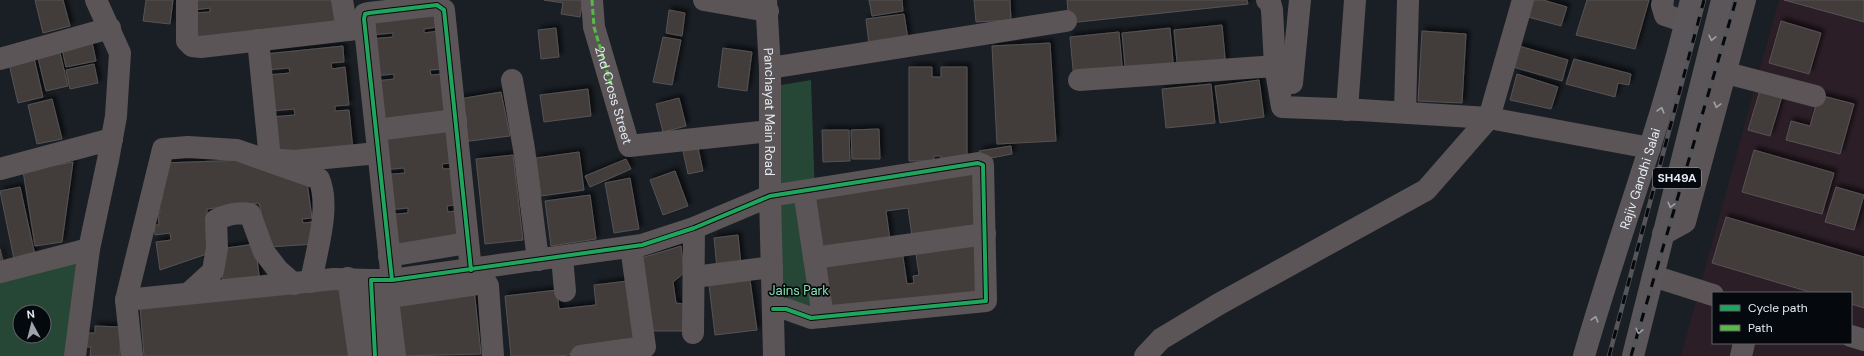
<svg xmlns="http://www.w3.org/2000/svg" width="1864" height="356" font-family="'DM Sans',sans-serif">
<defs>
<filter id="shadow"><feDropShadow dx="3.5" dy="-3.5" stdDeviation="2" flood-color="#0009"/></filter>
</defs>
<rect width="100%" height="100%" fill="#1a1f25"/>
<path fill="#2c1e27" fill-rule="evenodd" d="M1779 0H1864V356H1681ZM1713 293H1851V343H1713Z"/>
<path fill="#264736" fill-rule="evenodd" d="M811 80 819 312 782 315 775 86Z
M83 255 70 356H0V274ZM20 312H44V336H20Z"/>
<path fill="#433c3b" stroke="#555354" filter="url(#shadow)" d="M35 0H63L70 26 43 33Z
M146 0H173L170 24 143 21Z
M193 0H334L337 25 197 39 194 13 210 12V8L193 10Z
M544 0H583L580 17 561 14 563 3Z
M869 0H902L903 11 872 16Z
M974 0H1010L1011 20 976 22Z
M1067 0H1247L1248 4 1069 23Z
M1533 0H1543L1567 7 1561 26 1528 17Z
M1587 0H1649L1635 49 1576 35Z
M1784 0H1864V22Z
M437 8 438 27 424 29V33L439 31 443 69 430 70 431 75 443 74 447 114 378 121 375 81 394 79V74L374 76 370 39 393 37V33L370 35 368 15Z
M669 10 685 13 682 36 666 33Z
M904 14 908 39 869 44 866 19Z
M1781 21 1821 33 1809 74 1769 63Z
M1222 25 1226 68 1178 73 1174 30Z
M556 28 559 57 541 59 538 30Z
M1170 28 1174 72 1126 77 1122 33Z
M1422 31 1466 34 1462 103 1418 101Z
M1119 32 1123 75 1074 80 1070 37Z
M663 37 681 40 672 85 653 82Z
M92 42 96 61 66 67 62 49Z
M1050 43 1056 141 997 144 992 46Z
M343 46 344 62 331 63 332 69 345 67 349 105 335 106V111L349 110 353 150 275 158 271 117 295 115 294 109 270 111 267 75 290 73 289 68 266 70 265 54Z
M1519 46 1568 60 1562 81 1513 67Z
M723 48 752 52 747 91 718 87Z
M60 53 68 86 46 91 38 58Z
M34 58 43 97 18 103 9 64Z
M1574 59 1631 74 1629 85 1618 83 1615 97 1566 84Z
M94 64 98 83 70 89 66 70Z
M909 67H932V77H941V67H967V161H941V156H934V161H909Z
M1517 74 1558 87 1551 109 1510 100Z
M1259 80 1264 117 1220 123 1215 86Z
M1211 84 1215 123 1166 128 1162 89Z
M1761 87 1783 93 1770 136 1748 130Z
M588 89 591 116 544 122 540 95Z
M501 92 510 136 462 142 459 99Z
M1819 95 1854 104 1840 154 1786 140 1791 121 1810 126Z
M679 98 686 126 663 132 656 104Z
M52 99 62 139 37 144 28 105Z
M455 127 458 162 442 164 443 169 459 168 462 204 447 206 448 212 463 210 465 240 390 250 386 215 408 213V208L386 210 382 175 405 173 404 168 382 170 378 135Z
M879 129 880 159H852L851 130Z
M822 130H849L850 161 823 162Z
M1011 146 1012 154 981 160 979 151Z
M698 148 703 171 688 174 683 151Z
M1754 150 1834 173 1822 214 1742 192Z
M579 152 584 190 541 196 536 158Z
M513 155 523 240 485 244 476 159Z
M626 159 631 169 590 187 585 176Z
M245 160 307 182 312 218 302 219 303 223 312 222 315 244 269 247 259 203 207 209V254L160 270 156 242 171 240 170 233 155 235 154 225H159L158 213H160L159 199H162L163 163Z
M73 162 62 242 35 246 23 171Z
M675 171 688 206 663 215 650 180Z
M975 172 983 226 912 236 908 208 886 211 890 240 817 250 808 196Z
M630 178 639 229 614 233 605 183Z
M20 187 35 255 14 259 0 191Z
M1836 187 1864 195 1854 230 1825 222Z
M590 195 596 239 551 246 545 201Z
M1726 217 1864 257V308L1851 304V293H1813L1712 263Z
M738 235 741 265 717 268 714 238Z
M977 238 984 290 828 314 820 263 902 250 907 284 914 283 913 276 919 275 915 247Z
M255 244 260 282 224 287 219 249Z
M681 246 684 273 673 282 676 303 684 304 683 331H653L641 258Z
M0 249 3 261 0 262Z
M750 280 757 330 715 335 709 285Z
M628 281 635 347 559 356H511L505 296 557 290 559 309 596 305 594 285Z
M339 286 349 356H144L140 306Z
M474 289 481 354 401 356 394 303Z
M95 326 121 327 120 356H90L91 347H86L87 333H95Z"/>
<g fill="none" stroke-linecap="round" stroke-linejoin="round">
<g stroke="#5b5557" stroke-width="22">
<path d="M187 0V41L192 46 201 47 365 28"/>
<path d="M342 0 347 30"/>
<path id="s1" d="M592 0 594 27 629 146 770 131"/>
<path d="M704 0 768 11"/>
<path id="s2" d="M766 0 770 68V196L774 356"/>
<path d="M1267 0 1270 2 1272 10 1275 66 1282 107 1360 110 1489 118 1650 148"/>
<path d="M1663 0 1662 5 1665 15 1686 22"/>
<path d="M258 40 270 159 294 161 378 153"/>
<path d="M0 59 110 28"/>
<path d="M770 68 1066 21"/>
<path d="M1711 69 1815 96"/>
<path d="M512 80 524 149 538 260"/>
<path d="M1079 80 1275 66"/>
<path d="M1292 83 1300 0"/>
<path d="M1347 110 1355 0"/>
<path d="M1405 112 1408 0"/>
<path d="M376 130 456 120"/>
<path d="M0 169 112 139"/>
<path d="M804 191 823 317"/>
<path d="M1663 234 1685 222 1745 0"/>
<path d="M389 256 467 243"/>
<path d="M562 257 565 291"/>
<path d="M814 258 985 234"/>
<path d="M0 272 89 249"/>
<path d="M1653 276 1713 295"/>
<path d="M694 277 772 267"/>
<path d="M348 278 359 356"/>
<path d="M392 280 364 19 365 14 369 13 437 5 444 10 471 270"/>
<path d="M189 293 213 271 217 248 216 220C228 214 238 212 250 214L264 252 278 270 294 284"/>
<path d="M126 300 334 279 371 280"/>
<path d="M693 333 694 228"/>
<path d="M1851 336 1864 340"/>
<path d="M75 356 89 249 108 160 116 116 120 53 96 0"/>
<path d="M132 356 126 300 163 149 188 147 237 150 319 179C331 207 316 252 311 282"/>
<path d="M375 356 371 280H392L642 245 694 228 770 196 978 163 983 165 986 301 811 318 786 309H773"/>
<path d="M395 356 388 299 390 297 484 283 487 284 488 286 493 356"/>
<path d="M581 356 645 347 631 247"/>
<path d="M1145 356 1161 339 1219 304 1426 190 1489 118 1523 0"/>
<path d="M1741 356 1744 343"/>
</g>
<g stroke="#5b5659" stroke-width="22">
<path id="s3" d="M1584 356C1618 237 1663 121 1691 0"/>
<path d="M1633 356 1722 0"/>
</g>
<defs>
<path id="rail" d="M1609 356 1704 0
M1631 356 1736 0"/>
</defs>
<use href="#rail" stroke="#565558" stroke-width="4.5"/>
<use href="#rail" stroke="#05080d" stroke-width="3" stroke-dasharray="9" stroke-linecap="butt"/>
<path stroke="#58b947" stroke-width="3" stroke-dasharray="6 3" stroke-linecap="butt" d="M592 0 594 27 612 88"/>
<defs>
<path id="cycleway" d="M392 280 364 19 365 14 369 13 437 5 444 10 471 270
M375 356 371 280H392L642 245 694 228 770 196 978 163 983 165 986 301 811 318 786 309H773"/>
</defs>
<use href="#cycleway" stroke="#05080d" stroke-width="6"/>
<use href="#cycleway" stroke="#20a55d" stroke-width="4"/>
</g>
<defs><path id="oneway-chevron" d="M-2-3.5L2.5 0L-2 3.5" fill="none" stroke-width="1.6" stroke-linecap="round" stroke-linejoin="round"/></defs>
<g stroke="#a0a0a6">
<use href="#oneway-chevron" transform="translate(1712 38) rotate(103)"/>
<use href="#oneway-chevron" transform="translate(1661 110) rotate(-74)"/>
<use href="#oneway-chevron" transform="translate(1671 205) rotate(104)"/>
<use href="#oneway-chevron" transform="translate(1595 319) rotate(-74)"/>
<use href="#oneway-chevron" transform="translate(1639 331) rotate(104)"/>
</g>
<use stroke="#a0a0a5" href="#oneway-chevron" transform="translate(1717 105) rotate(105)"/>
<g text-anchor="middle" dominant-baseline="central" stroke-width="3.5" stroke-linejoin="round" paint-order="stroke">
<rect fill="#05080d" stroke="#a1a6ae" stroke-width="1" x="1653" y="168" width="48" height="20" rx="3"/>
<g font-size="12" font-weight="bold" fill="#e4eaf3">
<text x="1677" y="178">SH49A</text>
</g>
<g font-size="13" fill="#e4eaf3" stroke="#05080d">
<text stroke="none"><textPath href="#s1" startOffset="98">2nd Cross Street</textPath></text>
<text stroke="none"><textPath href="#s2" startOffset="112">Panchayat Main Road</textPath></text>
<text stroke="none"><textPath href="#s3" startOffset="186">Rajiv Gandhi Salai</textPath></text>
</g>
<g font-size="13" fill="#8ae1b2" stroke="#05080d">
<text x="799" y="290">Jains Park</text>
</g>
</g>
<rect x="1712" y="292" width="140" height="52" fill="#05080d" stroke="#5e6269"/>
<rect x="1720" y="305" width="20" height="6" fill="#20a55d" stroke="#5e6269"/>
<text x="1748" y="312" font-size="12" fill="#e4eaf3">Cycle path</text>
<rect x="1720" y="325" width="20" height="6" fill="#58b947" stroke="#5e6269"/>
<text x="1748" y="332" font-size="12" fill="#e4eaf3">Path</text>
<g transform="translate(32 324) rotate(353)"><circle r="19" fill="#05080d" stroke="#5e6269"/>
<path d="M0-3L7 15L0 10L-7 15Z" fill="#9da3ab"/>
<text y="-6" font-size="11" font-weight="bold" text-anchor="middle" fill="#e4eaf3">N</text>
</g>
</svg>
